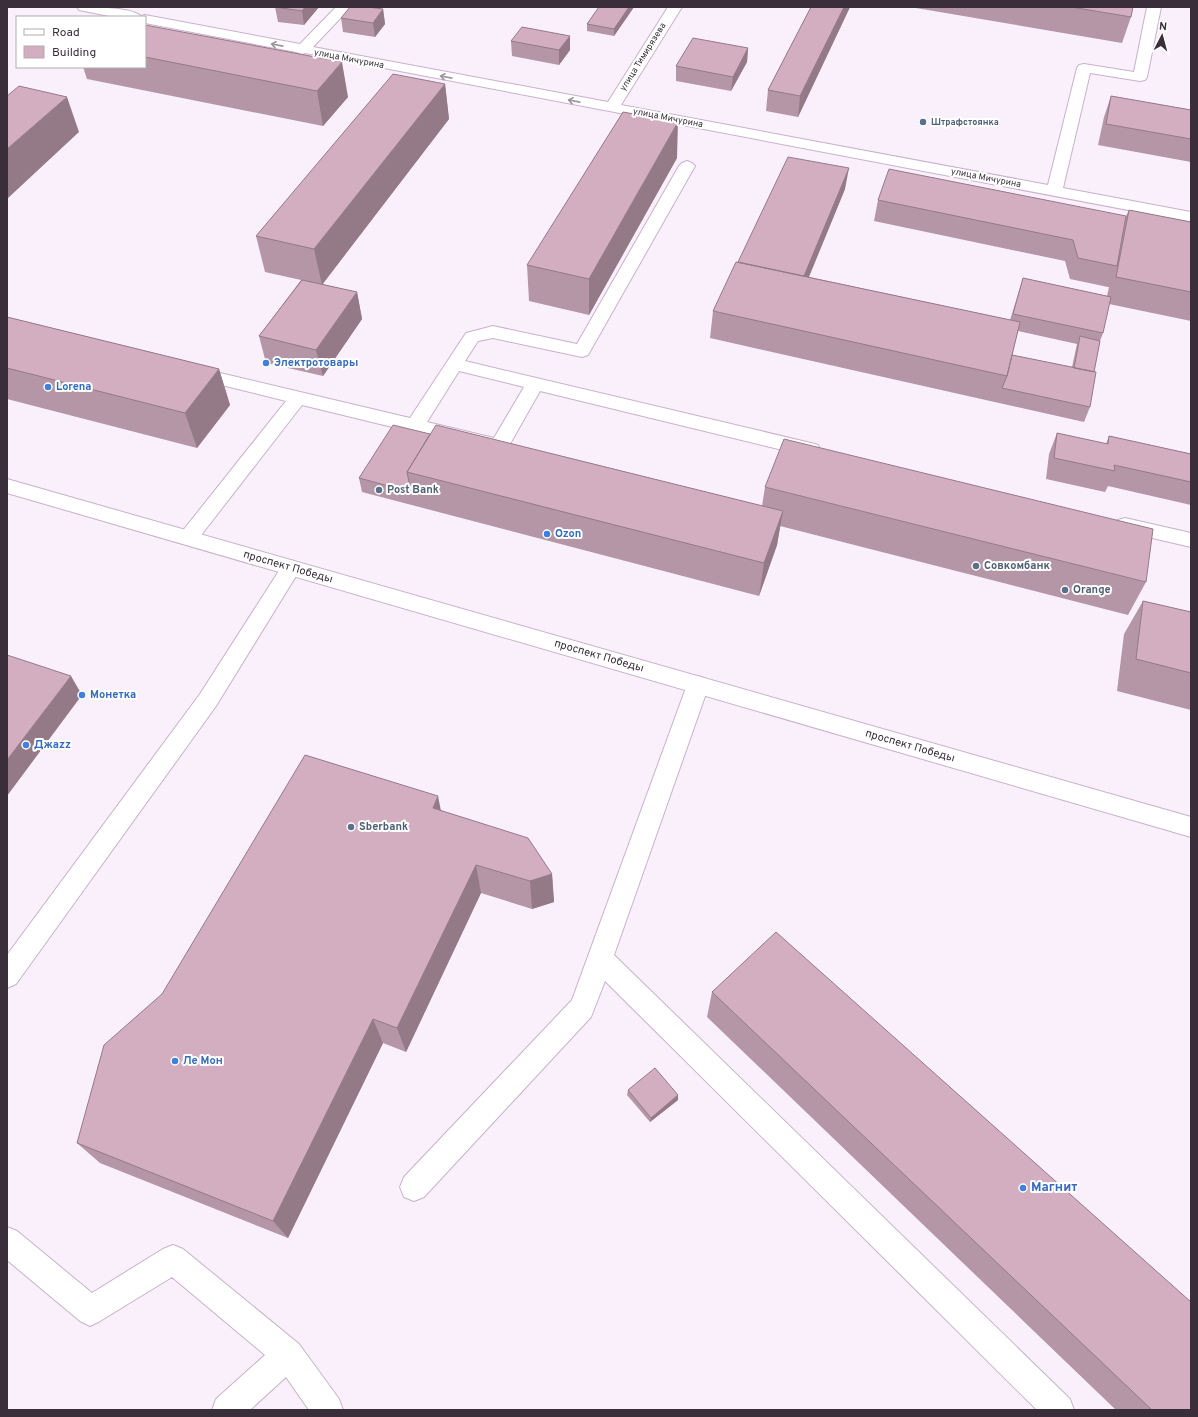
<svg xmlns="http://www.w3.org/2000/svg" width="1198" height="1417" font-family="Overpass,sans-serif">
<rect width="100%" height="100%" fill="#faf0fc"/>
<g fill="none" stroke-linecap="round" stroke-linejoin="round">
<defs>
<path id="minor" d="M77 7C91 7 131 7 141 16L145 15 300 44 336 7H351L313 47 608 102 668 7H682L621 105 1048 185 1077 68 1079 65 1084 64 1134 72 1147 7H1161L1147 77 1145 80 1140 81 1090 73 1063 188 1191 212V222L305 53 302 54 296 52 145 23V17H114L79 10Z
M687 161 692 163 695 166 588 355 582 357 493 338 478 341 465 361 811 443 818 445 820 450 818 455 811 457 540 391 506 451 499 453 302 405 195 543 188 545 181 543 178 538 181 533 286 401 189 377 186 373 189 369 195 367 410 418 466 333 493 326 577 344 679 166 682 163ZM459 371 524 387 494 438 427 422Z
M1125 518 1191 533V547L1118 530 1115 525 1118 520Z
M291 560 298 563 301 568 216 706 16 984 7 988V955L200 694 284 563Z
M698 676 706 679 709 685 614 955 1070 1399 1074 1410H1037L605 981 591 1017 424 1197 414 1201 404 1197 400 1187 404 1177 572 1000 687 685 690 679Z
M7 1227 17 1231 92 1293 163 1249 173 1245 183 1249 299 1344 339 1399 343 1410H309L286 1377 250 1410H212L216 1399 265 1355 172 1277 100 1321 90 1326 80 1321 7 1260Z"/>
<path id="major" d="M7 479 1191 817V837L7 493Z"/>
</defs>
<use href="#minor" stroke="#c9b0cd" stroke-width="2"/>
<use href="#major" stroke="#c9b0cd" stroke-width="2"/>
<use href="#minor" fill="#fff" fill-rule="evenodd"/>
<use href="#major" fill="#fff" fill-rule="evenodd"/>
</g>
<path fill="#b596a6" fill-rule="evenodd" d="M275 7H319L304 25 278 22Z
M599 7H634L614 36 587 31V24Z
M811 7H850L798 117 766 111 768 90Z
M910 7H1133L1131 17 1122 43Z
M383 9 385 24 375 37 343 32 341 18Z
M145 25 348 97 323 126 87 79 83 67H145Z
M570 36V50L559 65 512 56 511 41Z
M748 48 747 62 731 91 676 81V66Z
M445 84 449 119 322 284 357 292 362 319 323 376 266 363 259 336 301 280 265 272 256 236Z
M1111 96 1191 110V162L1098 145 1104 117Z
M677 158 589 315 529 301 527 265Z
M845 189 809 277 1010 320 1023 278 1107 296 1109 287H1108L1070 279 1065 261 874 221 878 200 1126 216 1129 210 1191 222V321L1109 304 1103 333 1100 341 1094 372 1090 407 1084 422 710 338 713 311 738 262ZM1018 331 1077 344 1072 367 1012 355Z
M7 317 219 369 230 405 197 448 7 399Z
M1057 433 1106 444 1109 436 1191 454V505L1108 486 1105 492 1046 479 1049 454Z
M430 434 762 506 765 487 1146 582 1128 615 780 526 777 545 759 596 362 492 359 478Z
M1143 601 1191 612V710L1117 691 1124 634Z
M441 810 552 874 554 902 532 909 481 893 406 1052 383 1043 288 1238 100 1163 77 1143Z
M712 992 1191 1410H1116L707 1017Z
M628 1090 678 1095V1100L650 1122 627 1095Z"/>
<path fill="#947a87" d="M305 7H319L304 25 302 11Z
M629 7H634L614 36V29Z
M844 7H850L798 117 800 96Z
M383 9 385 24 375 37 373 23Z
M570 36V50L559 65V50Z
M748 48 747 62 731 91 733 77Z
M342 62 348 97 323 126 317 91Z
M445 84 449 119 322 285 314 249Z
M67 97 79 132 7 199V149Z
M678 122 677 158 589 315V279Z
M849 168 845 189 798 303 801 281Z
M357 292 362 319 323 376 316 350Z
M219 369 230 405 197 448 185 413Z
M783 511 777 545 759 596 764 563Z
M71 676 82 695 7 796V760Z
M438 796 444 826 433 808Z
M476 865 481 893 406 1052 397 1028Z
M552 874 554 902 532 909 530 881Z
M373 1019 383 1043 288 1238 273 1221Z
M678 1095V1100L650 1122 651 1118Z"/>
<path fill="#d3aec1" stroke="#947a87" d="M275 7H305L302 11Z
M350 7H367L383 9 373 23 341 18Z
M599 7H629L614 29 587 24Z
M811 7H844L800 96 768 90Z
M1071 7H1133L1131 17Z
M145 25 342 62 317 91 145 57Z
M522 27 570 36 559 50 511 41Z
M693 38 748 48 733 77 676 66Z
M393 74 445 84 314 249 256 236Z
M19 86 67 97 7 149V96Z
M1111 96 1191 110V139L1106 124Z
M623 112 678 122 589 279 527 265Z
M788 157 849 168 804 276 738 262Z
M889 169 1126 216 1117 266 1078 258 1073 240 878 200Z
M1129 210 1191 222V292L1116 277Z
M736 262 1020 322 1007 376 713 311Z
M1023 278 1111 297 1103 333 1013 314Z
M302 280 357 292 316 350 259 336Z
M7 317 219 369 185 413 7 368Z
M1080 336 1100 341 1094 372 1074 368Z
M1012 355 1096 372 1090 407 1002 388 1007 376Z
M393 425 430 434 407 472 411 492 359 478Z
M436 425 783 511 764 563 407 472Z
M1057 433 1108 444 1109 436 1191 454V482L1114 465 1115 471 1054 458Z
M784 439 1153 529 1146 582 765 487Z
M1143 601 1191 612V673L1136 659Z
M7 655 71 676 7 760Z
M305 755 438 796 433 808 528 838 552 874 530 881 476 865 397 1028 373 1019 273 1221 77 1143 104 1045 162 994Z
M776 932 1191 1302V1410H1152L712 992Z
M655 1068 678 1095 651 1118 628 1090Z"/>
<defs><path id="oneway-shaft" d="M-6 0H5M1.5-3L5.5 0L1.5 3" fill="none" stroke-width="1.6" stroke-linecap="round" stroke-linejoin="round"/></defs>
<g stroke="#9c969c">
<use href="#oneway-shaft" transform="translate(277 45) rotate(-169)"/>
<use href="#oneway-shaft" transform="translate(446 77) rotate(-169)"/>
<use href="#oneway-shaft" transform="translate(574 101) rotate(-169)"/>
</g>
<g fill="#5c6f8a" stroke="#fff" stroke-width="1.5">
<circle cx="923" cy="122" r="4"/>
<circle cx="379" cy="490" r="4"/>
<circle cx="976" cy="566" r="4"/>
<circle cx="1065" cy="590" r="4"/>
<circle cx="351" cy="827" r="4"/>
</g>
<g fill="#3f7fe0" stroke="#fff" stroke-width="1.5">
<circle cx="266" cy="363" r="4"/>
<circle cx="48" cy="387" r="4"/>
<circle cx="547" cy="534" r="4"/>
<circle cx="82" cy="695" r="4"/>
<circle cx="26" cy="745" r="4"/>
<circle cx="175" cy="1061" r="4"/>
<circle cx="1023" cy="1188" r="4"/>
</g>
<g text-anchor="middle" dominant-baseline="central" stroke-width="4" stroke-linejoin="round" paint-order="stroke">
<g font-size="9" fill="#392e3a" stroke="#fff">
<text transform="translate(643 57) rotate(-58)">улица Тимирязева</text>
<text transform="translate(349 59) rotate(11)">улица Мичурина</text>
<text transform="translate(668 118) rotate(11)">улица Мичурина</text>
<text transform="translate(986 178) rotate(11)">улица Мичурина</text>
</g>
<g font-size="9" font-weight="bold" fill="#4e5e75" stroke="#fff" text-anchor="start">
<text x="931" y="122">Штрафстоянка</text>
</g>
<g font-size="11" font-weight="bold" fill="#366cbe" stroke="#fff" text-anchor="start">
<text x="274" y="363">Электротовары</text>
<text x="56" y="387">Lorena</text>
<text x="555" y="534">Ozon</text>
<text x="90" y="695">Монетка</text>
<text x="34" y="745">Джаzz</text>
<text x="183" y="1061">Ле Мон</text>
</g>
<g font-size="11" font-weight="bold" fill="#4e5e75" stroke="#fff" text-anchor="start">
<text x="387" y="490">Post Bank</text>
<text x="984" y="566">Совкомбанк</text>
<text x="1073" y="590">Orange</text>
<text x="359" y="827">Sberbank</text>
</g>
<g font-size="11" fill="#392e3a" stroke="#fff">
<text transform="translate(288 567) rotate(16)">проспект Победы</text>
<text transform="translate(599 656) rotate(16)">проспект Победы</text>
<text transform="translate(910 746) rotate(16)">проспект Победы</text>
</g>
<g font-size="13" font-weight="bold" fill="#366cbe" stroke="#fff" text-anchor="start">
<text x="1031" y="1188">Магнит</text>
</g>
</g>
<rect width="1198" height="1417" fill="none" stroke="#392e3a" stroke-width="16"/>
<rect x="16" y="16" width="130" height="52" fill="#ffffff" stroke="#b0abb0"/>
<rect x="24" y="29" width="20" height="6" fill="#ffffff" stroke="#b0abb0"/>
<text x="52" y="36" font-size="12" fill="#392e3a">Road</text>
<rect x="24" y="46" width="20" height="12" fill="#d3aec1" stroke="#b0abb0"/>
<text x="52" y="56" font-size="12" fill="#392e3a">Building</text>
<g transform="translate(1162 36) rotate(6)" stroke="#ffffff" stroke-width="3" paint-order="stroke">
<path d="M0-3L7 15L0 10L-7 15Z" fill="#392e3a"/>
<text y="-6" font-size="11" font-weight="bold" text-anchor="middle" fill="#392e3a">N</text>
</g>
</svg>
